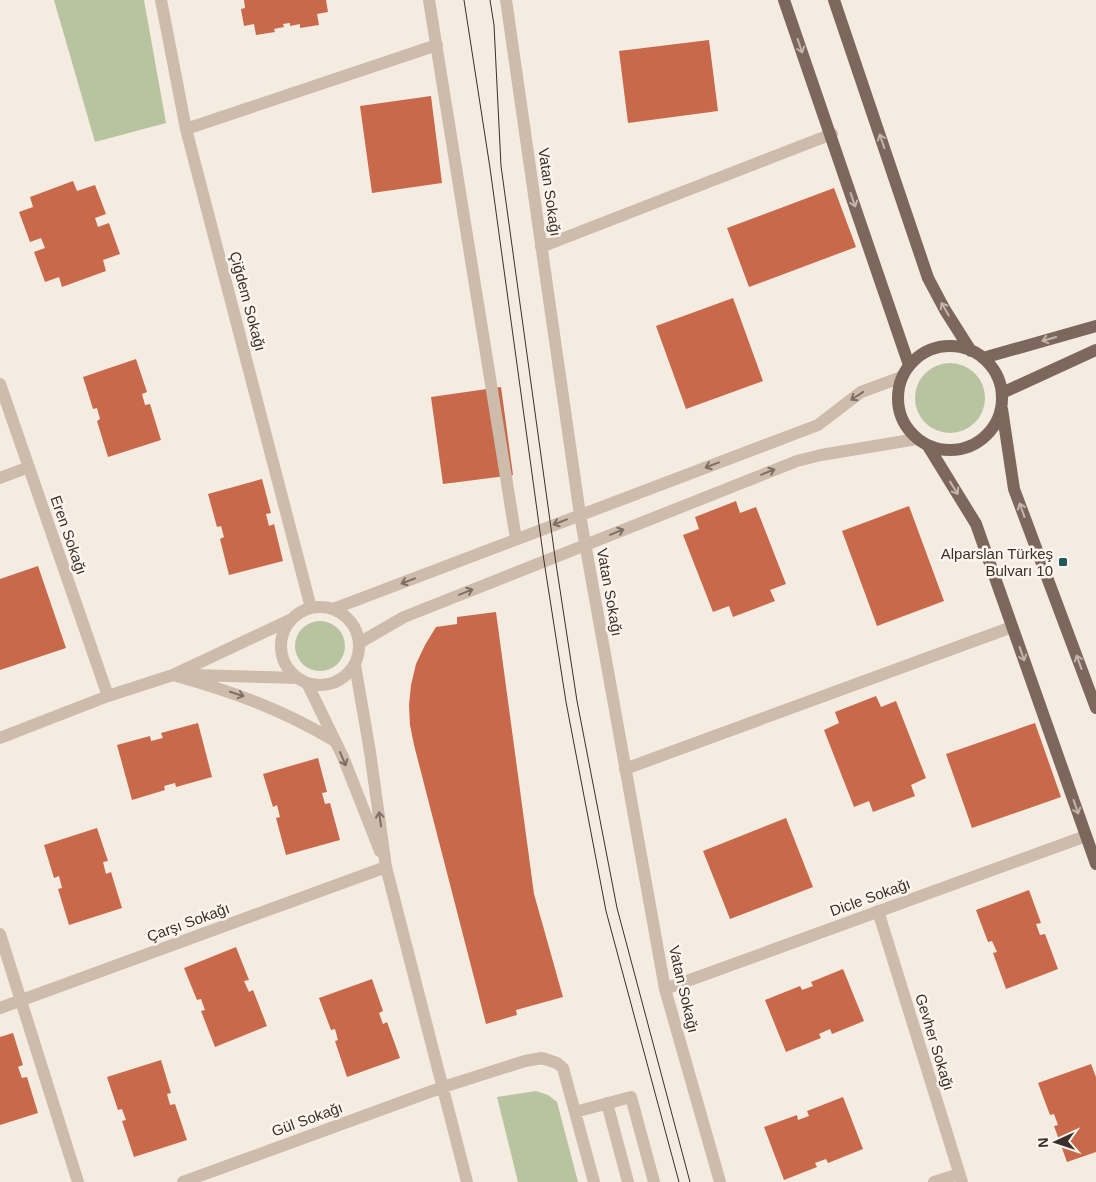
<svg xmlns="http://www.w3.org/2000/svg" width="1096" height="1182" font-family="Helvetica,sans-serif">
<rect width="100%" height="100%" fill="#f4ebe1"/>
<path fill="#b8c4a0" d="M54 0H144L166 123 95 142Z
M915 398a35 35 0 1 1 70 0a35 35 0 1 1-70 0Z
M295 646a25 25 0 1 1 50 0a25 25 0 1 1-50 0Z
M536 1091 548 1095 557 1102 578 1182H518L497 1097Z"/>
<path fill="#c8694b" d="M244 0H326L328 12 317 14 319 25 300 28V24L290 26V23L283 24 284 27 274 29 275 32 256 35 254 24 244 26 241 9 245 8Z
M709 40 718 111 628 123 619 51Z
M431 96 442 183 372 193 360 106Z
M73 181 77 191 95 185 106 214 95 218 98 227 109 223 120 254 103 260 106 271 62 287 59 277 45 282 34 252 45 248 41 238 30 242 19 212 33 207 30 197Z
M834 188 856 247 749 287 727 228Z
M733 298 763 381 686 409 656 326Z
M136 359 147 392 142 394 145 405 150 404 161 440 108 457 97 421 100 419 97 408 93 409 83 377Z
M501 387 513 475 443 484 431 397Z
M262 479 271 513 266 514 269 526 274 524 283 561 229 575 220 539 224 537 221 526 217 527 208 494Z
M736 501 740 513 756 507 786 584 770 590 775 601 733 617 729 606 713 612 683 535 699 529 695 517Z
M909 506 944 601 877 626 842 531Z
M38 566 66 648 0 670V579Z
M496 612 534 894 563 997 516 1010 517 1015 486 1024 414 745 410 725 409 705 411 685 416 664 425 645 436 627 457 624V617Z
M876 696 881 707 896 701 926 778 911 785 915 796 873 812 869 801 854 807 824 730 839 723 835 712Z
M198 723 212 777 176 787 175 783 164 786 165 790 132 800 117 745 150 736 151 741 163 738 161 733Z
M1035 723 1061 797 972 828 946 754Z
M318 758 327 792 322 793 325 804 330 803 340 840 286 855 276 818 280 817 277 805 273 807 263 774Z
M786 818 813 887 730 919 703 851Z
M97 828 108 861 103 862 106 874 111 872 122 908 69 925 58 889 62 888 59 876 54 878 44 845Z
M1029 890 1041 923 1036 924 1040 935 1045 934 1058 969 1006 989 993 953 997 952 992 941 988 942 976 910Z
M236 947 249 980 244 981 249 992 253 990 267 1026 215 1047 201 1011 205 1010 201 999 197 1000 184 968Z
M843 969 864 1021 832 1034 830 1029 819 1034 821 1038 786 1052 765 1000 800 986 802 990 813 986 811 982Z
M372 979 383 1011 379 1013 383 1024 387 1022 400 1058 347 1077 335 1041 338 1040 335 1029 331 1030 319 998Z
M13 1033 23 1065 18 1067 22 1078 27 1077 38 1113 0 1125V1037Z
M161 1060 171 1093 167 1094 170 1105 175 1104 187 1140 134 1157 122 1121 126 1120 122 1109 118 1110 107 1077Z
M1091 1064 1096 1077V1152L1067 1162 1054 1126 1058 1125 1054 1114 1050 1115 1038 1083Z
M843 1097 863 1149 828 1163 826 1159 815 1163 817 1167 784 1180 764 1127 797 1115 798 1120 809 1116 807 1111Z"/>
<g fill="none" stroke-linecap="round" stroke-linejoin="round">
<path stroke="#cdbbac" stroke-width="12" d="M161 0 186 129 311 608
M429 0 516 539
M506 0 580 515 665 989 720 1182
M186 129 437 45
M541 247 832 134
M0 384 108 696
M0 478 29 467
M281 646a39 39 0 1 1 78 0a39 39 0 1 1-78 0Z
M333 609 818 425 861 392 902 377
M359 643 404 617 797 461 821 455 917 439
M355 665 370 752 386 867 467 1182
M173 675C234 692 281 709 335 741
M193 675 297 678
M307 683 343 757 380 851
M0 738 108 696 173 675 292 619
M625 769 1012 627
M878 911 962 1182
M0 934 78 1182
M665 989 1086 836
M0 1008 386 867
M607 1103 628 1182
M575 1112 631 1097 654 1182
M183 1182 443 1087 525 1061 542 1058 557 1063 563 1068 594 1182
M934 1182 959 1174"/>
<path stroke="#7d675c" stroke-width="12" d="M784 0 909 365
M834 0 928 278 945 310 971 351
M898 398a52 52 0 1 1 104 0a52 52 0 1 1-104 0Z
M983 358 1096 326
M1002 393 1096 350
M1002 409 1014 489 1096 708
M928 446 976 524 1096 864"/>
<path stroke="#3b302b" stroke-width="1" d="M464 0 490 168 544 561 566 702 606 911 679 1182
M490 0 494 25 501 166 555 557 577 701 617 908 690 1182"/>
</g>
<defs><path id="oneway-shaft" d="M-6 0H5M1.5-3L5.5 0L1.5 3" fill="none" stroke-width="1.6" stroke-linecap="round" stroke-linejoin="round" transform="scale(1.25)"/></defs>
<g stroke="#c2b5ac">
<use href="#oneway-shaft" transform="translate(800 46) rotate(71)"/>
<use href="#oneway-shaft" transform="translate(882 141) rotate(-109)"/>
<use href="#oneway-shaft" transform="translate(853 200) rotate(71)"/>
<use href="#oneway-shaft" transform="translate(945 309) rotate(-120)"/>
<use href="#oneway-shaft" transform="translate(1049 339) rotate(164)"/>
<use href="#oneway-shaft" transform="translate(954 488) rotate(58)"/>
<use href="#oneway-shaft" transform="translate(1022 510) rotate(-110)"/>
<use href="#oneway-shaft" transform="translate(1022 654) rotate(71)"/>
<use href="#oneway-shaft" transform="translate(1079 662) rotate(-110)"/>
<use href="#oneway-shaft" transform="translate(1076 807) rotate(71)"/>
</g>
<g stroke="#7d6f65">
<use href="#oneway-shaft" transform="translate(857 396) rotate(146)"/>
<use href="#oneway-shaft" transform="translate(712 465) rotate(159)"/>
<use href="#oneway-shaft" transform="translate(768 472) rotate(-22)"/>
<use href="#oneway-shaft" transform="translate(560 522) rotate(159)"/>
<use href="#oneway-shaft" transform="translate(617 532) rotate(-22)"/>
<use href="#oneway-shaft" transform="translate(408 581) rotate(159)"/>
<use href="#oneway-shaft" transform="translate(466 592) rotate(-22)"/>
<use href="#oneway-shaft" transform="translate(237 694) rotate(18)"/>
<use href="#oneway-shaft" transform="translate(343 759) rotate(67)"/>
<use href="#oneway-shaft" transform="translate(380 819) rotate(-98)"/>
</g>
<rect fill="#1f5a5e" stroke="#fbf5ee" stroke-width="2" x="1058" y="557" width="10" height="10" rx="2.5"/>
<g text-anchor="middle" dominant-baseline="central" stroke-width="5" stroke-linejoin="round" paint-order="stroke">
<g font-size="15" fill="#3b302b" stroke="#fbf5ee">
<text transform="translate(550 192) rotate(82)">Vatan Sokağı</text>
<text transform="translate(248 301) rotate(75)">Çiğdem Sokağı</text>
<text transform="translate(69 535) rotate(71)">Eren Sokağı</text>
<text transform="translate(610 592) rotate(80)">Vatan Sokağı</text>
<text transform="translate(870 897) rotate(-20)">Dicle Sokağı</text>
<text transform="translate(188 922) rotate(-20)">Çarşı Sokağı</text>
<text transform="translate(684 989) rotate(77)">Vatan Sokağı</text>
<text transform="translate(935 1042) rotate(73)">Gevher Sokağı</text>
<text transform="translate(307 1119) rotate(-20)">Gül Sokağı</text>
</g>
<g font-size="15" fill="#3b302b" stroke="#fbf5ee" text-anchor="end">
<text x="1053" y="553">Alparslan Türkeş<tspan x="1053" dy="17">Bulvarı 10</tspan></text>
</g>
</g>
<g transform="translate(1056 1142) rotate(267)" stroke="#fbf5ee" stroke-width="4" paint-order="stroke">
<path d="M0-4L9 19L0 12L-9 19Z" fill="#3b302b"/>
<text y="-8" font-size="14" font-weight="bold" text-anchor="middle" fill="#3b302b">N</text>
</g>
</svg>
